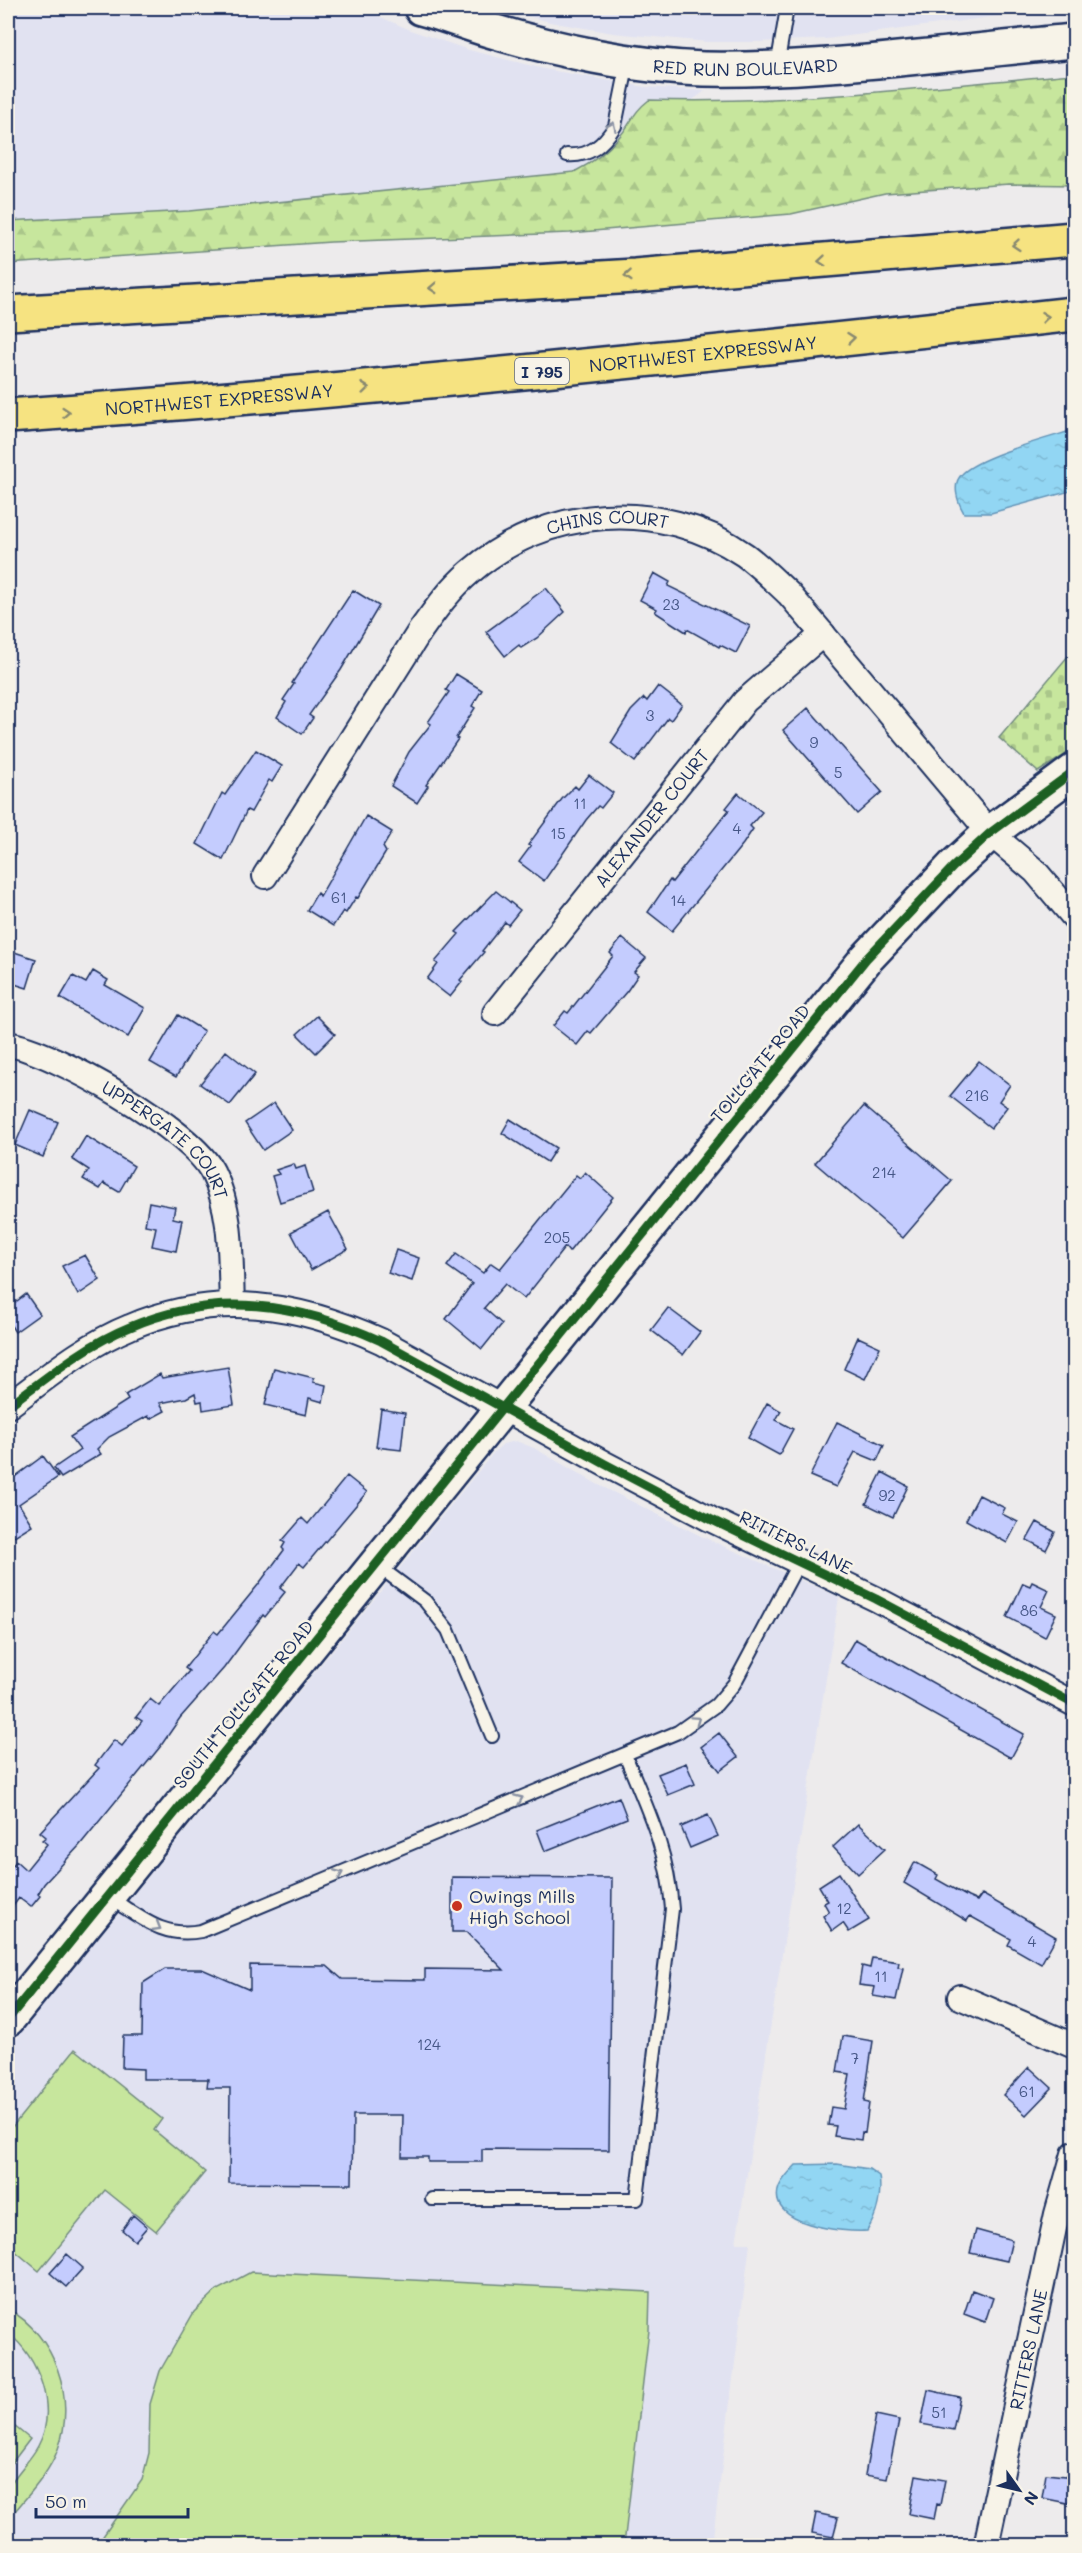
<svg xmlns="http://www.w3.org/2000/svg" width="1082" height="2553" font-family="Mali,sans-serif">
<defs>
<pattern id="forest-firs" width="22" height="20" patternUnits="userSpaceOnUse" patternTransform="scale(1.5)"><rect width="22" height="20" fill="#c7e69d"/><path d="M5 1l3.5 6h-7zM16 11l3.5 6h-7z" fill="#aac68a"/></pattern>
<pattern id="cemetery-stones" width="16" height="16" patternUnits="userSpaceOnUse" patternTransform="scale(1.5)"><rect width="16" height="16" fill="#c7e69d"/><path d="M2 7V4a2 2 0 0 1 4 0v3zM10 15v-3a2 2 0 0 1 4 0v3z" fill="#aac68a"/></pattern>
<pattern id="water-ripples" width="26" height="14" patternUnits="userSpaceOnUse" patternTransform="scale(1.5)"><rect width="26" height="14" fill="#92d6f3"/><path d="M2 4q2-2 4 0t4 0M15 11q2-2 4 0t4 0" fill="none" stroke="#7db8d3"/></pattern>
</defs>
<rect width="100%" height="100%" fill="#edebec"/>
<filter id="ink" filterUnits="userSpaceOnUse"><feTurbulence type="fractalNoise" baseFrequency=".0167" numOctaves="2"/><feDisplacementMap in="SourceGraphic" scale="12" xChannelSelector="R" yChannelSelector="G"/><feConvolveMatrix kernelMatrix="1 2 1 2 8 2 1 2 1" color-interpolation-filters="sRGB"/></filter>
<g filter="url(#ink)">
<path fill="#e1e2f1" d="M8 8H359L413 31 469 50 544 69 645 87 705 91 561 195 8 232Z
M499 8H1058L826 39 757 42H708L613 33 550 22Z
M516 1441 534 1448 597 1484 703 1537 839 1597 736 2243H750L712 2545 8 2546V2049L494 1452 503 1444Z"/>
<path fill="url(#forest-firs)" stroke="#718a7e" stroke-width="1.5" d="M1074 74V185L1009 184 885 193 791 214 570 233 331 242 8 264V221L189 211 574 172C592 163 606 153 619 137 632 123 632 113 649 100 790 105 933 86 1074 74Z"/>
<path fill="url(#cemetery-stones)" stroke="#718a7e" stroke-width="1.5" d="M1074 649V749L1038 772 999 738Z"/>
<path fill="#c7e69d" stroke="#718a7e" stroke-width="1.5" d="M75 2049 162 2119 154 2130 205 2172 156 2231 105 2190 39 2271 8 2245V2132Z
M251 2272 650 2292 649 2330 624 2545H97L142 2480 149 2453 150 2404 160 2371 194 2312 217 2290Z
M8 2309C55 2335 77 2399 58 2449 48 2476 25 2498 8 2520 7 2511 5 2496 8 2488 16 2473 30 2461 38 2446 58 2409 39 2357 8 2333Z
M8 2421 30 2439 8 2468Z"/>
<path fill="url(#water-ripples)" stroke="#6293b7" stroke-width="1.5" d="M1074 430V490L991 513H964C958 503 951 484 962 474 980 456 1048 438 1074 430Z
M837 2164 869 2169 879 2176C882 2195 877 2215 867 2231 844 2233 765 2225 779 2187 782 2179 790 2171 796 2165Z"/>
<path fill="#c4ccfe" stroke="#1b2f5e" stroke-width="1.5" d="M654 573 670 582 668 586 750 626 736 653 720 645 719 647 687 629 686 632 655 612 657 609 640 600Z
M546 588 565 612 537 638 521 648 519 645 505 656 486 632Z
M353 590 379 606 341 670 309 715 313 718 302 734 277 717 286 702 283 700 294 684 292 683Z
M456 674 482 690 472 706 475 708 456 738 458 739 426 785 428 786 417 803 391 786 409 752 431 724 428 722 449 692 446 690Z
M658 686 682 705 671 720 668 718 635 762 611 743 631 711 644 698 647 701Z
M808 708 882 792 857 814 783 730Z
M256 750 282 766 272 782 269 780 251 812 247 810 223 860 197 844 222 793 225 795Z
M589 775 613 793 601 808 598 806 586 820 544 881 519 862 531 846 528 845 562 799 575 786 578 789Z
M738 793 762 812 750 826 753 829 743 844 672 931 648 912 670 880 672 882 729 810 726 808Z
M366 816 392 832 383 847 386 852 358 898 356 897 346 913 343 911 333 926 307 910 317 893 320 896Z
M496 891 520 910 508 925 505 922 482 951 484 952 460 980 462 982 450 997 427 979 438 964 435 962 459 934 456 932Z
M622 938 646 958 634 972 638 975 627 991 591 1033 588 1031 577 1045 553 1026 565 1011 568 1013 613 956 610 953Z
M8 950 36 959 27 988 8 982Z
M93 971 108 980 105 985 145 1008 128 1037 60 998 73 976 86 983Z
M178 1015 204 1031 176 1077 150 1062Z
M317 1016 335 1034 316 1053 297 1034Z
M226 1051 255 1074 230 1105 200 1084Z
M979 1061 1010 1085 999 1101 1007 1107 991 1128 950 1096Z
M274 1103 292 1130 263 1150 245 1123Z
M864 1106 952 1181 903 1238 815 1163Z
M30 1110 58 1122 43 1157 15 1145Z
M510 1119 556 1148 547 1162 502 1133Z
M86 1136 134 1166 119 1192 104 1183 100 1189 83 1179 89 1170 72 1159Z
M294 1164 296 1169 305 1166 313 1192 280 1202 272 1176 279 1174 276 1170Z
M585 1172 613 1197 569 1252 565 1247 524 1299 505 1284 484 1308 502 1324 482 1349 446 1319 472 1284 447 1266 456 1254 483 1273 491 1263 500 1269 576 1175 580 1178Z
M149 1202 175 1207 173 1218 182 1220 176 1251 152 1246 156 1227 145 1225Z
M328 1212 348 1249 311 1270 291 1232Z
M396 1250 419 1258 412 1281 388 1273Z
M85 1255 100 1280 78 1295 62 1266Z
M26 1294 40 1314 15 1332 8 1321V1308Z
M668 1308 700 1332 683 1355 651 1330Z
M858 1337 880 1347 865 1379 844 1369Z
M228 1367 234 1405 203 1410 202 1401 197 1402 195 1393 186 1398 160 1403 165 1411 150 1419 148 1416 109 1437 97 1449 101 1454 61 1478 54 1468 80 1450 70 1437 128 1400 125 1395 160 1374 162 1378Z
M274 1368 314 1378 313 1382 326 1385 323 1402 309 1398 306 1415 265 1405Z
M767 1403 781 1411 776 1420 793 1429 779 1455 748 1438Z
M381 1409 405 1413 401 1450 376 1447Z
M837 1422 884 1445 877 1461 855 1452 836 1487 810 1476Z
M43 1456 58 1477 19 1504 32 1525 8 1540V1482Z
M882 1472 908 1486 893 1517 866 1504Z
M347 1476 367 1492 304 1567 299 1563 280 1588 285 1592 265 1617 263 1615 224 1668 180 1718 160 1747 79 1846 44 1884 38 1894 40 1896 31 1907 19 1898 8 1913V1872L16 1861 26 1870 47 1844 42 1840 46 1837 40 1832 99 1768 95 1765 114 1740 122 1746 142 1721 136 1717 150 1699 159 1706 189 1671 185 1668 214 1631 218 1634 258 1585 284 1550 282 1548 285 1543 282 1541 302 1518 308 1524Z
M979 1495 1005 1508 1002 1514 1018 1522 1007 1543 966 1520Z
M1037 1522 1055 1532 1046 1550 1027 1540Z
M1032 1582 1049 1590 1041 1607 1056 1614 1045 1637 1007 1617 1023 1583 1030 1586Z
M855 1639 1024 1734 1011 1758 841 1663Z
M719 1733 738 1757 720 1771 701 1747Z
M686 1763 695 1784 668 1795 658 1774Z
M619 1797 627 1818 545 1851 537 1830Z
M708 1815 718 1836 690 1848 681 1827Z
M858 1824 885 1849 858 1874 833 1847Z
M915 1862 938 1875 936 1879 968 1897 977 1901 982 1894 1056 1937 1041 1964 1008 1945 1011 1939 970 1916 967 1921 904 1883Z
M839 1873 869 1920 849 1932 843 1923 832 1931 823 1916 829 1912 824 1903 828 1901 819 1886Z
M452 1877 612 1878 609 2150 482 2149V2162H428V2157H402L403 2115H353L352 2184 229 2183 230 2088H207L208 2079H143V2069L122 2068 123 2036H142L143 1983 165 1969H202L250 1990V1965L327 1966 342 1979 425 1980V1969L504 1970 467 1932H452Z
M872 1958 899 1962 898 1967 903 1968 896 2000 873 1996 875 1987 859 1985 862 1966 870 1968Z
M843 2036 873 2041 864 2102 869 2103 865 2133 862 2132 861 2140 834 2136 836 2126 828 2125 831 2107 844 2109 850 2074 837 2072Z
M1029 2067 1052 2088 1026 2115 1003 2095Z
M133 2215 147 2227 135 2241 122 2230Z
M976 2230 1012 2240 1007 2261 970 2253Z
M67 2254 83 2268 66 2287 50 2273Z
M972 2290 993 2298 985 2322 964 2314Z
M928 2390 960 2397 953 2430 921 2424Z
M876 2415 899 2420 887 2479 865 2475Z
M1046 2474 1074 2477 1072 2504 1042 2498Z
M916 2475 945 2480 940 2505 937 2504 934 2519 909 2514Z
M816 2513 838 2518 833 2537 812 2533Z"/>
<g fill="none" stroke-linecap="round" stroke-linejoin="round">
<defs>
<path id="lane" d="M777 67 787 8
M567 155C589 157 603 145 615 126L628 62
M378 1566 425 1601 448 1630 492 1736
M108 1897C140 1916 162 1939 201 1931L678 1732 716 1705 734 1684 799 1562
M432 2199H637L672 1909C668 1851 647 1808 625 1755"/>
<g id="street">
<path id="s1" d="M265 876 420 631C435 610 450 589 470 572 546 506 661 497 745 555 761 567 775 581 789 594L990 833 1035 871 1074 917"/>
<path id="s2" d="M495 1013 745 701 823 634"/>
<path id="s3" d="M8 1044C54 1051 193 1130 213 1173 233 1213 230 1259 232 1303"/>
<path d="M8 1406C46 1378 85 1345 130 1327 216 1290 298 1303 381 1341L605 1464 710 1519 876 1599 1074 1704"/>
<path d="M960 1997 1074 2046"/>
<path id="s4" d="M986 2546 1057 2214 1074 2154"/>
</g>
<g id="secondary">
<path id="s5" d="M421 8C444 14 466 23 489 30 555 50 635 67 704 69 827 71 952 52 1074 41"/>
<path d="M8 2019 866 959 953 867 990 833 1074 771"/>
</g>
<g id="highway">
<path d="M8 313 635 276 1074 239"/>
<path id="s6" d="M8 416C364 391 719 353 1074 314"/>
</g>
</defs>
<use href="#lane" stroke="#1b2f5e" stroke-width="16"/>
<use href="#street" stroke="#1b2f5e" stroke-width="28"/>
<use href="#secondary" stroke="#1b2f5e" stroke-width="38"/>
<use href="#highway" stroke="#1b2f5e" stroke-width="38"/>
<use href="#lane" stroke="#f7f3e8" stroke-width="12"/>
<use href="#street" stroke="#f7f3e8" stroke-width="24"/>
<use href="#secondary" stroke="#f7f3e8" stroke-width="33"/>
<use href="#highway" stroke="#f6e381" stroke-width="33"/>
<defs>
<path id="cycleway" d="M8 1406C46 1378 85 1345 130 1327 216 1290 298 1303 381 1341L605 1464 710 1519 876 1599 1074 1704
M8 2019 866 959 953 867 990 833 1074 771"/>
</defs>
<use href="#cycleway" stroke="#f7f3e8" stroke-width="13"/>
<use href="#cycleway" stroke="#1b5e20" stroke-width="9"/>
</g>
<defs><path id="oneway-chevron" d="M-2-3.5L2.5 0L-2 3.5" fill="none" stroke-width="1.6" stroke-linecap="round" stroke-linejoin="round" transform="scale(1.5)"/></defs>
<g stroke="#8991a3">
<use href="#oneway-chevron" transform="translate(612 126) rotate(-66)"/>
<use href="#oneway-chevron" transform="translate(696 1720) rotate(-35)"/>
<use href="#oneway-chevron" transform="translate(519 1799) rotate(-23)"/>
<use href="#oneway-chevron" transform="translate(339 1874) rotate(-23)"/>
<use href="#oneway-chevron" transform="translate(157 1927) rotate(31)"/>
</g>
<g stroke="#888970">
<use href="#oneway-chevron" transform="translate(1016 245) rotate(175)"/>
<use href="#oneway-chevron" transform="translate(822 261) rotate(175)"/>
<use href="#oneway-chevron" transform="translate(628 276) rotate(176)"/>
<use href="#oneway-chevron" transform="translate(433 288) rotate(177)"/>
<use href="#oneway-chevron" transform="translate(1045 317) rotate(-6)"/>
<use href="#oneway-chevron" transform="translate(851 338) rotate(-6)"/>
<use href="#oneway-chevron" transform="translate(365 388) rotate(-6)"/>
<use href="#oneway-chevron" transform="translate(66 412) rotate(-4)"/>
</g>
</g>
<circle fill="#c8321e" stroke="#f7f3e8" stroke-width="2" cx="457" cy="1906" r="6"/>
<g text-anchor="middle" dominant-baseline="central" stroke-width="5" stroke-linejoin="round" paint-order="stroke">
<g font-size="15" fill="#455686">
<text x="671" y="604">23</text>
<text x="650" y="715">3</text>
<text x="814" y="742">9</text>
<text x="838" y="772">5</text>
<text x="580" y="803">11</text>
<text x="737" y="828">4</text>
<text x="558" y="833">15</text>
<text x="339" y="897">61</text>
<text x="678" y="900">14</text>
<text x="977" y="1095">216</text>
<text x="884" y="1172">214</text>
<text x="557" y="1237">205</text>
<text x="887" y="1495">92</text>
<text x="1029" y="1610">86</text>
<text x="844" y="1908">12</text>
<text x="1032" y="1941">4</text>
<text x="881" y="1976">11</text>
<text x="429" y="2044">124</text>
<text x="855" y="2058">7</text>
<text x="1027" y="2091">61</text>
<text x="939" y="2412">51</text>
</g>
<rect fill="#f7f3e8" stroke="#5d6a87" stroke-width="1.5" x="515" y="358" width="54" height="26" rx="4.5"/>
<g font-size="16" font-weight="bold" fill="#1b2f5e">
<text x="542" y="371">I 795</text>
</g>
<g font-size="18" fill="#1b2f5e" stroke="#f7f3e8">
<text stroke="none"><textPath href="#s5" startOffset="332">RED RUN BOULEVARD</textPath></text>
<text stroke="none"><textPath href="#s6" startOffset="698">NORTHWEST EXPRESSWAY</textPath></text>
<text stroke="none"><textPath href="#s6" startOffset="212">NORTHWEST EXPRESSWAY</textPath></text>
<text stroke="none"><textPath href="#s1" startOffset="518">CHINS COURT</textPath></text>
<text stroke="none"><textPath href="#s2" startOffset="250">ALEXANDER COURT</textPath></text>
<text transform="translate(760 1063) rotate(-51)">TOLLGATE ROAD</text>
<text stroke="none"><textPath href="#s3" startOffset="189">UPPERGATE COURT</textPath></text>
<text transform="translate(796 1542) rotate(26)">RITTERS LANE</text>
<text transform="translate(243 1704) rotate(-51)">SOUTH TOLLGATE ROAD</text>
<text stroke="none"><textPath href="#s4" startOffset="201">RITTERS LANE</textPath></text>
</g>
<g font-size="18" fill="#1b2f5e" stroke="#f7f3e8" text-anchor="start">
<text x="469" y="1896">Owings Mills<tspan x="469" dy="21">High School</tspan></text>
</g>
</g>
<rect width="1082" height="2553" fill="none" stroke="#f7f3e8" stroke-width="30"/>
<rect x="15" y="15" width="1052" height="2523" fill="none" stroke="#1b2f5e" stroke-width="2" filter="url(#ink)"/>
<g transform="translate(1019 2490) rotate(124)" stroke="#f7f3e8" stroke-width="4.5" paint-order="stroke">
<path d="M0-4.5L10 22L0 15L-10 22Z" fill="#1b2f5e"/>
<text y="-9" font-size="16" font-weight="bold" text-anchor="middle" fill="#1b2f5e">N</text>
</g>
<path d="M36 2508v9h152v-9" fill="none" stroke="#1b2f5e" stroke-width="3"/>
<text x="45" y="2508" font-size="18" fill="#1b2f5e" stroke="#f7f3e8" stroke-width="4.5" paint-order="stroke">50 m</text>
</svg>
